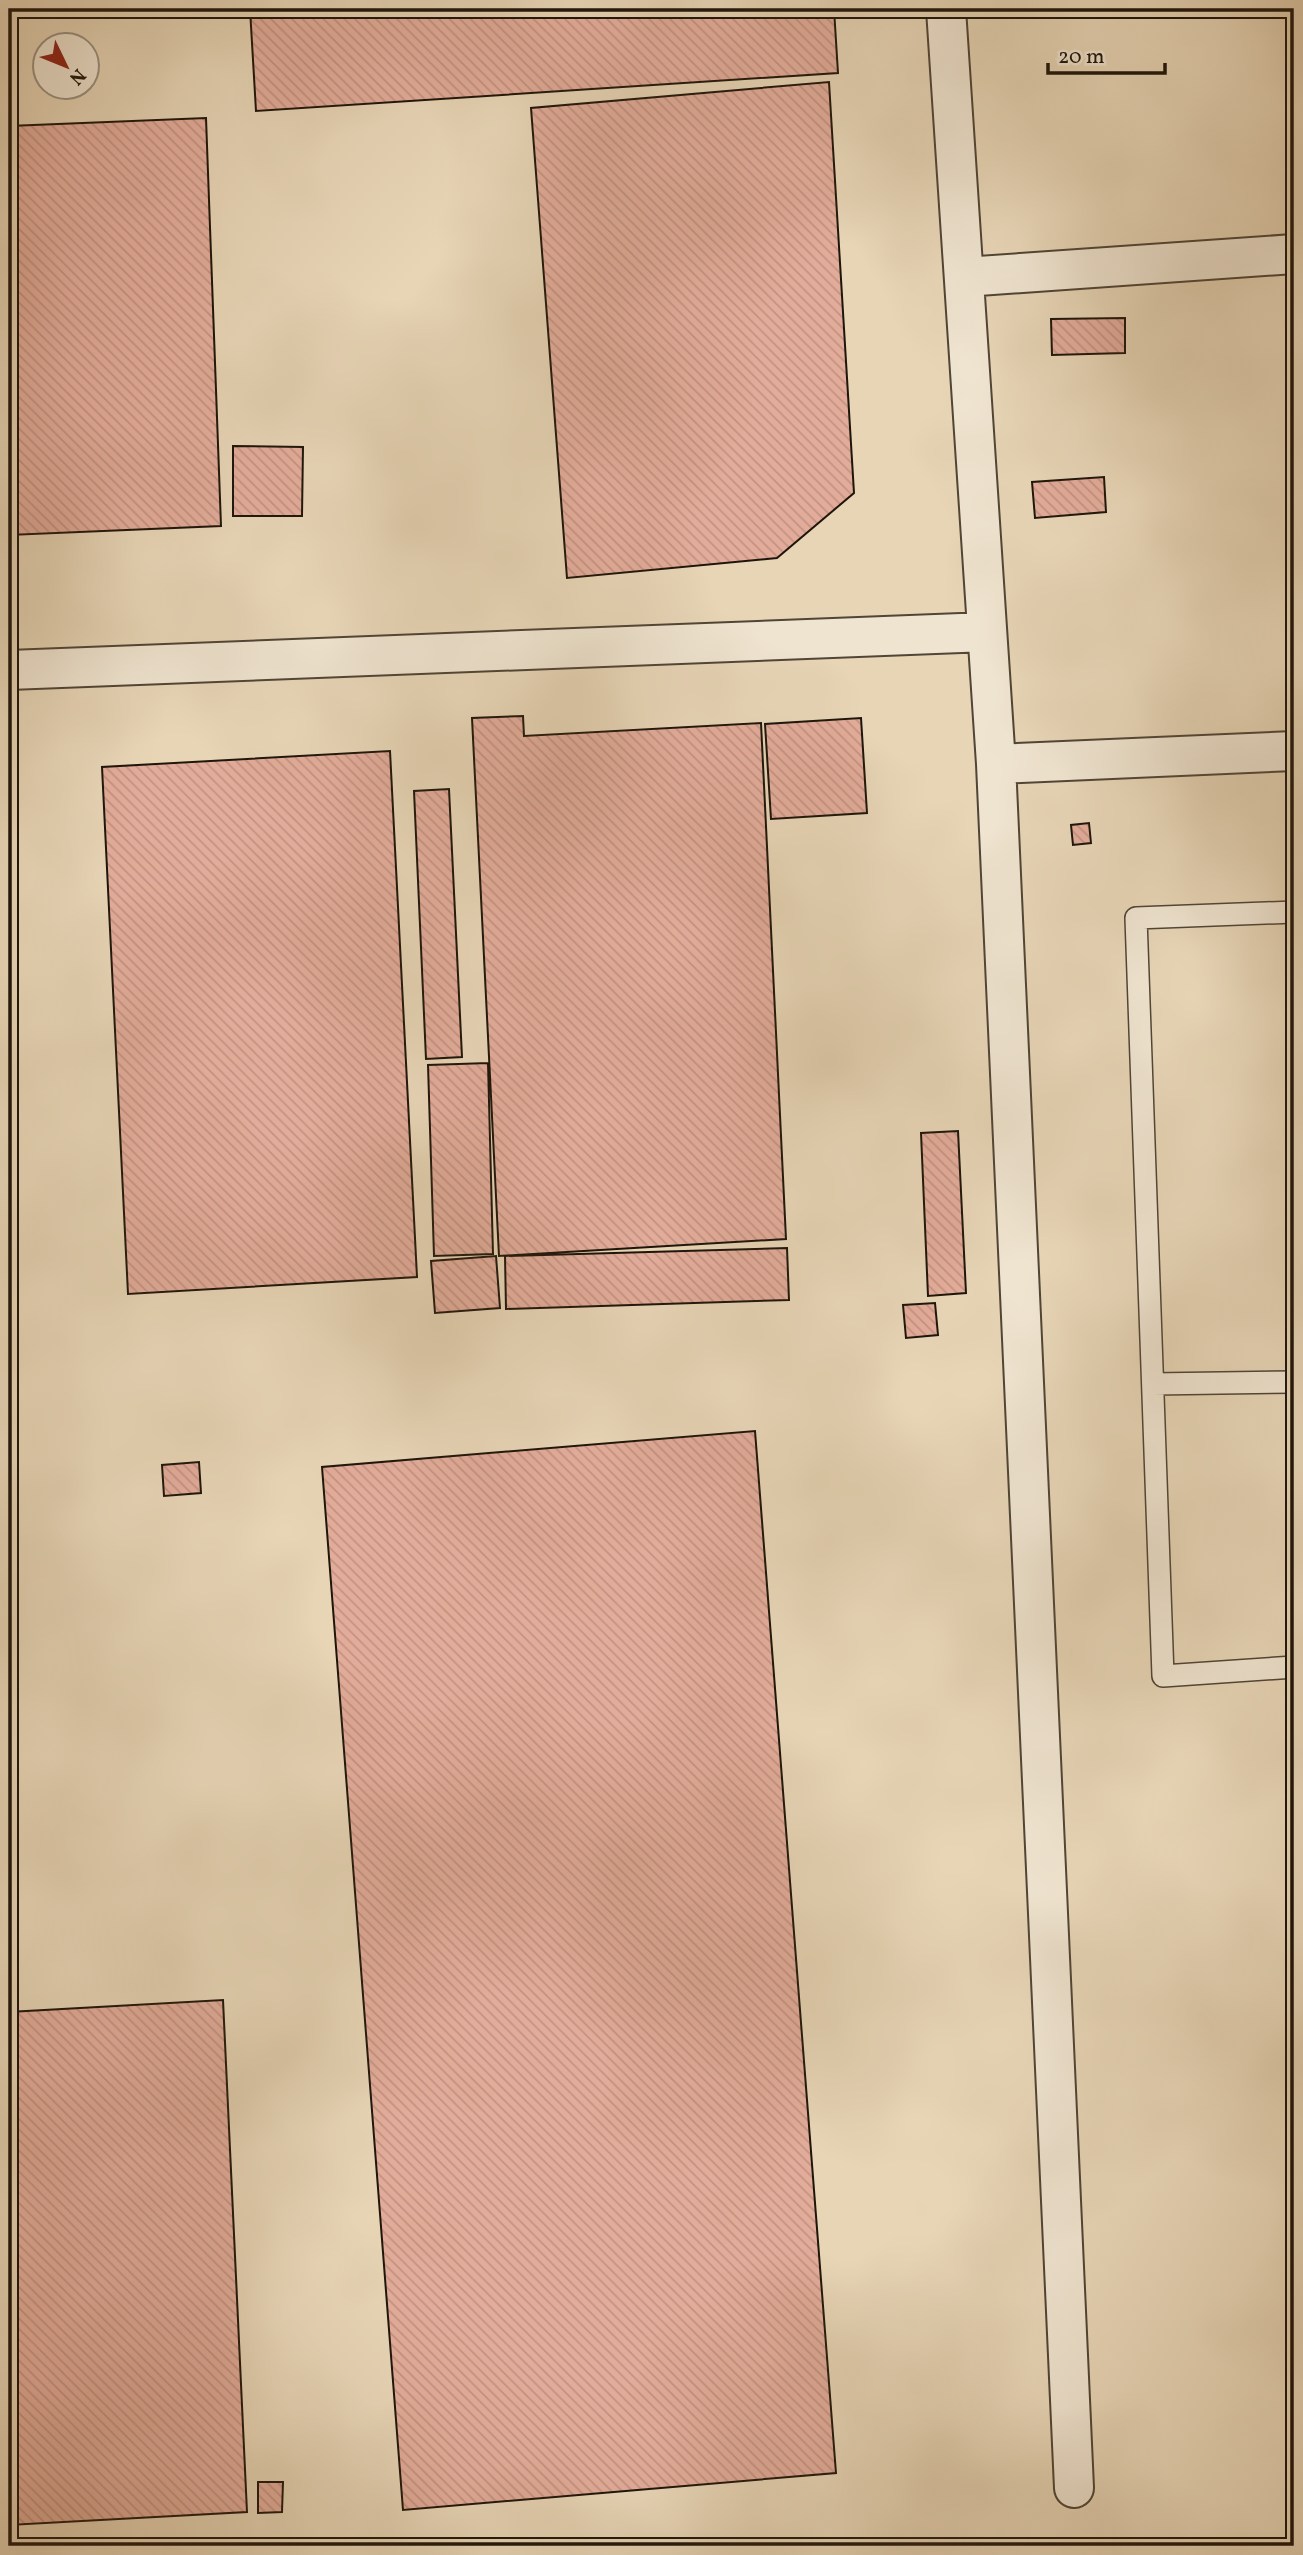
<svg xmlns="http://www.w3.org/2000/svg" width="1303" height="2555" font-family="Vollkorn,serif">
<defs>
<pattern id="building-back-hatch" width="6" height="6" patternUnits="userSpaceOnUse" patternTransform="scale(1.75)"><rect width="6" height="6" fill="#e3ac9a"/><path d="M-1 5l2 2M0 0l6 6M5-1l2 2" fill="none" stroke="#c29383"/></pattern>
</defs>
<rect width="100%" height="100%" fill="#e7d5b6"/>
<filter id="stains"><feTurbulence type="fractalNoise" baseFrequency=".00286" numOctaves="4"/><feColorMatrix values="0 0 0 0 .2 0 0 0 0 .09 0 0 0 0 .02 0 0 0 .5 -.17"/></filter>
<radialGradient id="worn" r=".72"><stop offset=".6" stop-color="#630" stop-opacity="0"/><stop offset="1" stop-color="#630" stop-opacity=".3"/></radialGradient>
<path fill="url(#building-back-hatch)" stroke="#1e150b" stroke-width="2" d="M250 9H834L838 73 256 111Z
M829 82 854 493 777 558 567 578 531 108Z
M206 118 221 526 9 535V126Z
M1125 318V353L1052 355 1051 319Z
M233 446 303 447 302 516H233Z
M1104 477 1106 512 1035 518 1032 482Z
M523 716 524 736 761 723 786 1239 499 1256 472 718Z
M861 718 867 813 771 819 765 724Z
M390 751 417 1277 128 1294 102 767Z
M449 789 462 1057 426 1059 414 791Z
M1089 823 1091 843 1073 845 1071 825Z
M488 1063 493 1254 434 1256 428 1065Z
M958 1131 966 1293 928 1296 921 1133Z
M787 1248 789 1300 506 1309 505 1256Z
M496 1256 500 1308 435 1313 431 1261Z
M935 1303 938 1335 906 1338 903 1305Z
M755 1431 836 2473 403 2510 322 1467Z
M199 1462 201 1493 164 1496 162 1465Z
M223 2000 247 2512 9 2525V2012Z
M258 2482H283L282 2512 258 2513Z"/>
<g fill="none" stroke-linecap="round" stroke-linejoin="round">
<defs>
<path id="lane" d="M1294 912 1136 918 1163 1676 1294 1667
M1153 1384 1294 1382"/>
<path id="street" d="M946 9 996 764 1074 2488
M964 277 1294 254
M9 670 987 632
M996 764 1294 751"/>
</defs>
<use href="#lane" stroke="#504536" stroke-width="24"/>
<use href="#street" stroke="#504536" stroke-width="42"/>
<use href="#lane" stroke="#efe4d0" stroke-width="21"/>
<use href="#street" stroke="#efe4d0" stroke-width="38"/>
</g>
<rect width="1303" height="2555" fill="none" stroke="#e7d5b6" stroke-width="35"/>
<rect x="10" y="10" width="1282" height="2534" fill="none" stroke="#1e150b" stroke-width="3.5"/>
<rect x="18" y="18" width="1268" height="2520" fill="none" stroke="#1e150b" stroke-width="2"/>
<g transform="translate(66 66) rotate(133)"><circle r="33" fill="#efe4d0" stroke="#9b9181" stroke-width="2"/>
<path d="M0-5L12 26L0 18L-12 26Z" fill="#8f2418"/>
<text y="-10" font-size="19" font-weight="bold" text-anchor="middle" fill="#1e150b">N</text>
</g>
<path d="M1048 63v10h117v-10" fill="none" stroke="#1e150b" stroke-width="3.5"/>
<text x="1058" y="63" font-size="21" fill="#1e150b" stroke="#efe4d0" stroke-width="5" paint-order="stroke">20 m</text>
<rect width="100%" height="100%" filter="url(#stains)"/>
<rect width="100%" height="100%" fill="url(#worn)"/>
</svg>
